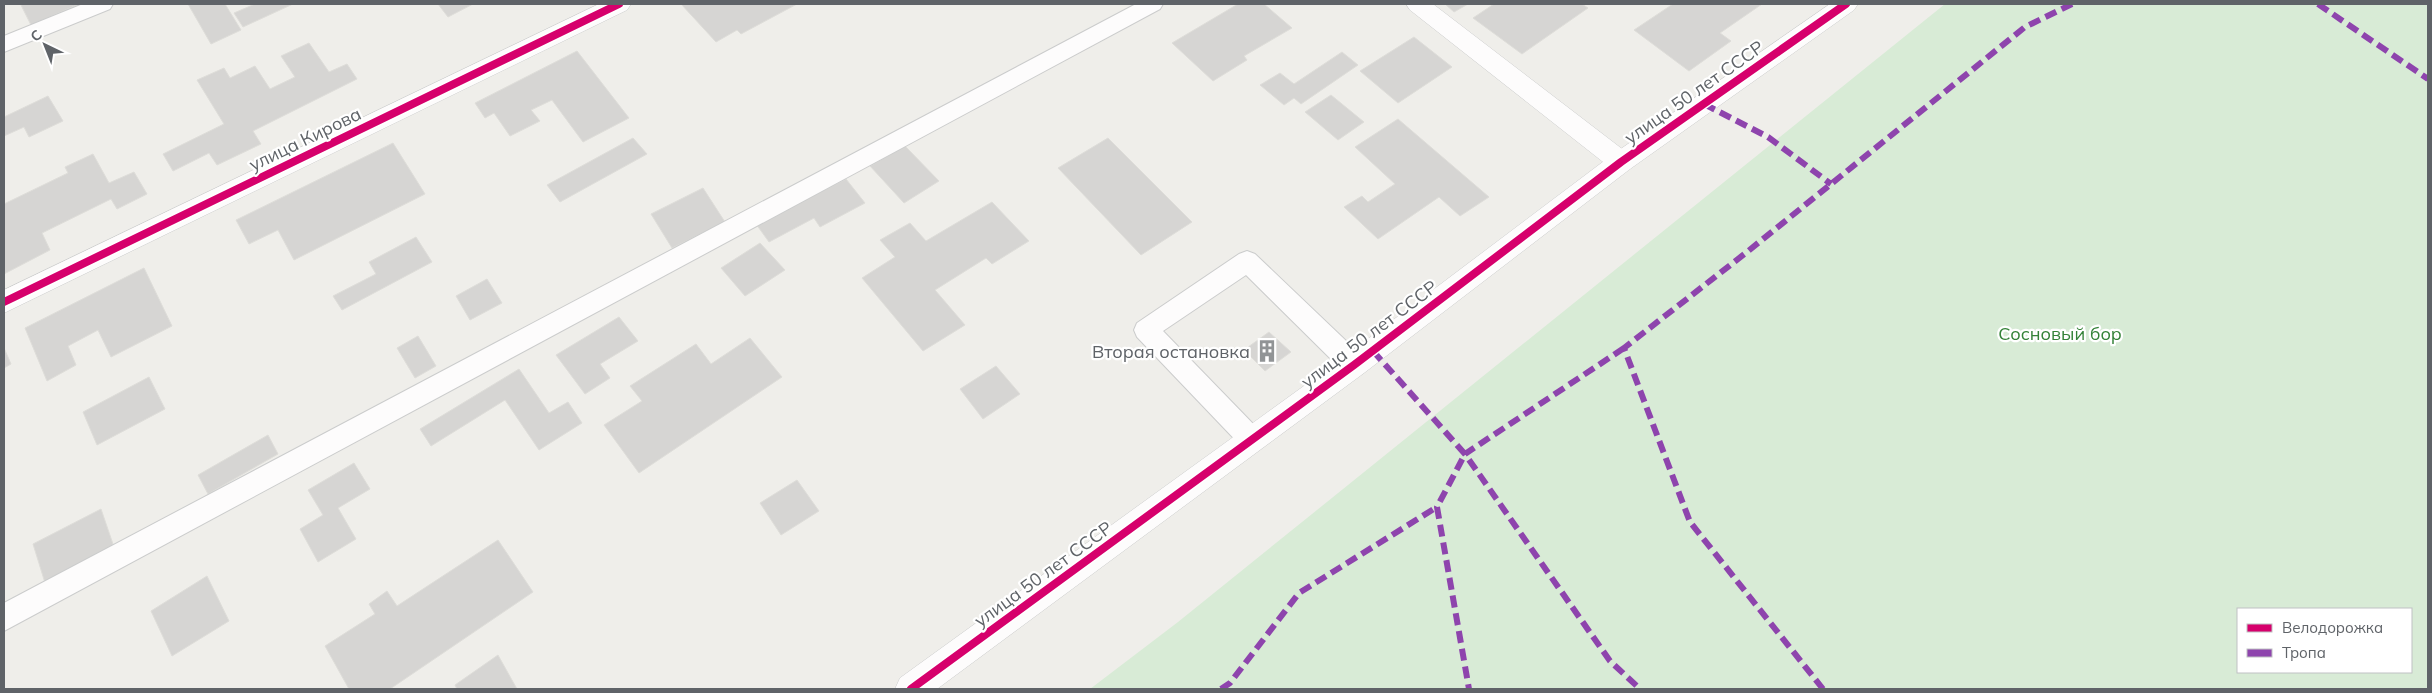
<svg xmlns="http://www.w3.org/2000/svg" width="2432" height="693" font-family="Mulish,sans-serif">
<rect width="100%" height="100%" fill="#efeeea"/>
<path fill="#d8ebd6" fill-rule="evenodd" d="M1945 4H2428V689H1090L1178 622ZM2238 609H2411V672H2238Z"/>
<path fill="#d6d5d3" stroke="#deddd9" d="M23 4H79L31 25 21 5Z
M188 4H225L241 30 211 44Z
M255 4H293L243 27 234 13Z
M438 4H473L448 17Z
M681 4H797L741 34 737 30 716 42Z
M1238 4H1264L1292 28 1244 56 1247 60 1213 81 1172 43Z
M1445 4H1468L1454 12Z
M1494 4H1582L1588 8 1522 54 1473 18Z
M1673 4H1762L1720 33 1731 41 1689 71 1634 30Z
M1414 37 1452 67 1398 103 1360 71Z
M309 43 329 72 347 64 357 79 253 131 261 144 217 165 209 153 173 171 163 154 224 124 197 80 224 68 230 78 255 66 270 89 295 77 281 56Z
M577 51 629 118 583 142 552 100 531 110 540 121 510 136 494 113 485 118 475 103Z
M1342 52 1358 65 1301 104 1294 98 1284 105 1260 85 1280 73 1294 84Z
M1331 95 1364 122 1338 140 1305 112Z
M48 96 63 121 29 137 24 127 4 136V117Z
M1398 119 1489 197 1460 216 1439 197 1378 239 1344 207 1362 196 1368 202 1395 184 1355 147Z
M633 138 647 154 560 202 547 185Z
M1108 138 1192 222 1141 255 1058 168Z
M393 143 425 194 294 260 278 230 249 244 236 220Z
M905 146 939 181 904 203 870 166Z
M93 154 109 183 134 172 147 194 117 209 111 199 42 233 50 250 4 274V204L68 173 65 167Z
M846 179 865 203 820 227 814 218 769 242 756 224Z
M703 188 725 222 672 248 651 214Z
M992 202 1029 241 992 264 986 258 935 290 965 325 923 351 862 278 895 257 880 240 910 223 926 241Z
M416 237 432 262 342 310 333 296 376 274 369 262Z
M760 243 785 270 745 296 721 268Z
M144 268 172 326 111 357 98 330 68 346 76 365 47 381 25 328Z
M487 279 502 303 470 320 456 296Z
M619 317 638 341 600 364 610 378 585 394 556 355Z
M1269 332 1291 352 1265 371 1244 350Z
M418 336 436 366 415 378 397 348Z
M750 338 782 377 639 473 604 425 642 401 630 386 696 344 711 364Z
M4 348 11 364 4 368Z
M996 366 1020 394 983 419 960 389Z
M519 369 549 413 568 402 582 423 539 450 505 400 431 446 420 429Z
M149 377 165 409 97 445 83 412Z
M268 435 278 454 208 494 198 475Z
M354 463 370 489 338 508 356 539 318 562 300 529 323 515 308 490Z
M797 480 819 511 781 535 760 503Z
M101 509 115 550 46 586 33 544Z
M498 540 533 592 390 689H349L325 646 375 614 369 604 387 591 397 606Z
M207 576 229 621 172 656 151 611Z
M498 655 517 689H457L455 685Z"/>
<g fill="none" stroke-linecap="round" stroke-linejoin="round">
<defs>
<path id="service" d="M83 4H113L110 9 4 52V36Z
M1136 4H1163L1160 9 4 631V603Z
M1247 251 1255 254 1363 357 1367 365 1363 373 1354 376 1345 373 1246 275 1163 331 1261 432 1265 440 1261 448 1252 452 1243 448 1137 337 1134 330 1137 323 1239 254Z"/>
<path id="minor" d="M599 4H631L627 10 4 313V290Z
M1406 4H1433L1630 155 1634 162 1630 169 1621 172 1612 169 1410 10Z"/>
<path id="tertiary" d="M1830 4H1858L1854 10 1630 169 1364 373 937 689H895L900 678 1344 357 1612 155Z"/>
</defs>
<use href="#service" stroke="#cbcccc" stroke-width="2"/>
<use href="#minor" stroke="#cbcccc" stroke-width="1"/>
<use href="#tertiary" stroke="#cbcccc" stroke-width="1"/>
<use href="#service" fill="#fdfcfc" fill-rule="evenodd"/>
<use href="#minor" fill="#fdfcfc" fill-rule="evenodd"/>
<use href="#tertiary" fill="#fdfcfc" fill-rule="evenodd"/>
<path stroke="#8e44ad" stroke-width="6" stroke-dasharray="12 6" stroke-linecap="butt" d="M2318 4 2428 79
M1704 104 1768 137 1831 184
M1624 348 1465 454 1610 661 1640 689
M1373 351 1465 454 1437 507 1469 689
M1221 689 1230 683 1299 593 1437 507
M1823 689 1690 522 1624 348 1747 252 2025 27 2072 4"/>
<defs>
<path id="cycleway" d="M4 302 619 4
M911 689 1354 365 1621 162 1846 4"/>
</defs>
<use href="#cycleway" stroke="#fff" stroke-width="11"/>
<use href="#cycleway" stroke="#d6006c" stroke-width="8"/>
</g>
<defs>
<symbol id="building-bare" viewBox="-9 -9 18 18"><path d="M-4-6H4V6H1V3H-1V6H-4ZM-2.5-4.3h1.7v1.8h-1.7ZM.8-4.3h1.7v1.8H.8ZM-2.5-1h1.7V.8h-1.7ZM.8-1h1.7V.8H.8Z" fill="#919496" stroke="#fff" stroke-width="2.5" paint-order="stroke"/></symbol>
</defs>
<g fill-rule="evenodd">
<use href="#building-bare" x="1251" y="335" width="32" height="32"/>
</g>
<g text-anchor="middle" dominant-baseline="central" stroke-width="4.5" stroke-linejoin="round" paint-order="stroke">
<g font-size="18" fill="#5f6368" stroke="#fff">
<text transform="translate(1694 92) rotate(-35)">улица 50 лет СССР</text>
<text transform="translate(305 139) rotate(-26)">улица Кирова</text>
<text transform="translate(1369 334) rotate(-37)">улица 50 лет СССР</text>
<text transform="translate(1043 574) rotate(-36)">улица 50 лет СССР</text>
</g>
<g font-size="18" fill="#348238" stroke="#fff">
<text x="2060" y="333">Сосновый бор</text>
</g>
<g font-size="18" fill="#5f6368" stroke="#fff" text-anchor="end">
<text x="1250" y="351">Вторая остановка</text>
</g>
</g>
<rect width="2432" height="693" fill="none" stroke="#5f6368" stroke-width="10"/>
<rect x="2237" y="608" width="175" height="65" fill="#ffffff" stroke="#bfc1c3"/>
<rect x="2247" y="624" width="25" height="8" fill="#d6006c" stroke="#bfc1c3"/>
<text x="2282" y="633" font-size="15" fill="#5f6368">Велодорожка</text>
<rect x="2247" y="649" width="25" height="8" fill="#8e44ad" stroke="#bfc1c3"/>
<text x="2282" y="658" font-size="15" fill="#5f6368">Тропа</text>
<g transform="translate(45 45) rotate(317)" stroke="#ffffff" stroke-width="4" paint-order="stroke">
<path d="M0-4L9 19L0 12L-9 19Z" fill="#5f6368"/>
<text y="-8" font-size="14" font-weight="bold" text-anchor="middle" fill="#5f6368">С</text>
</g>
</svg>
